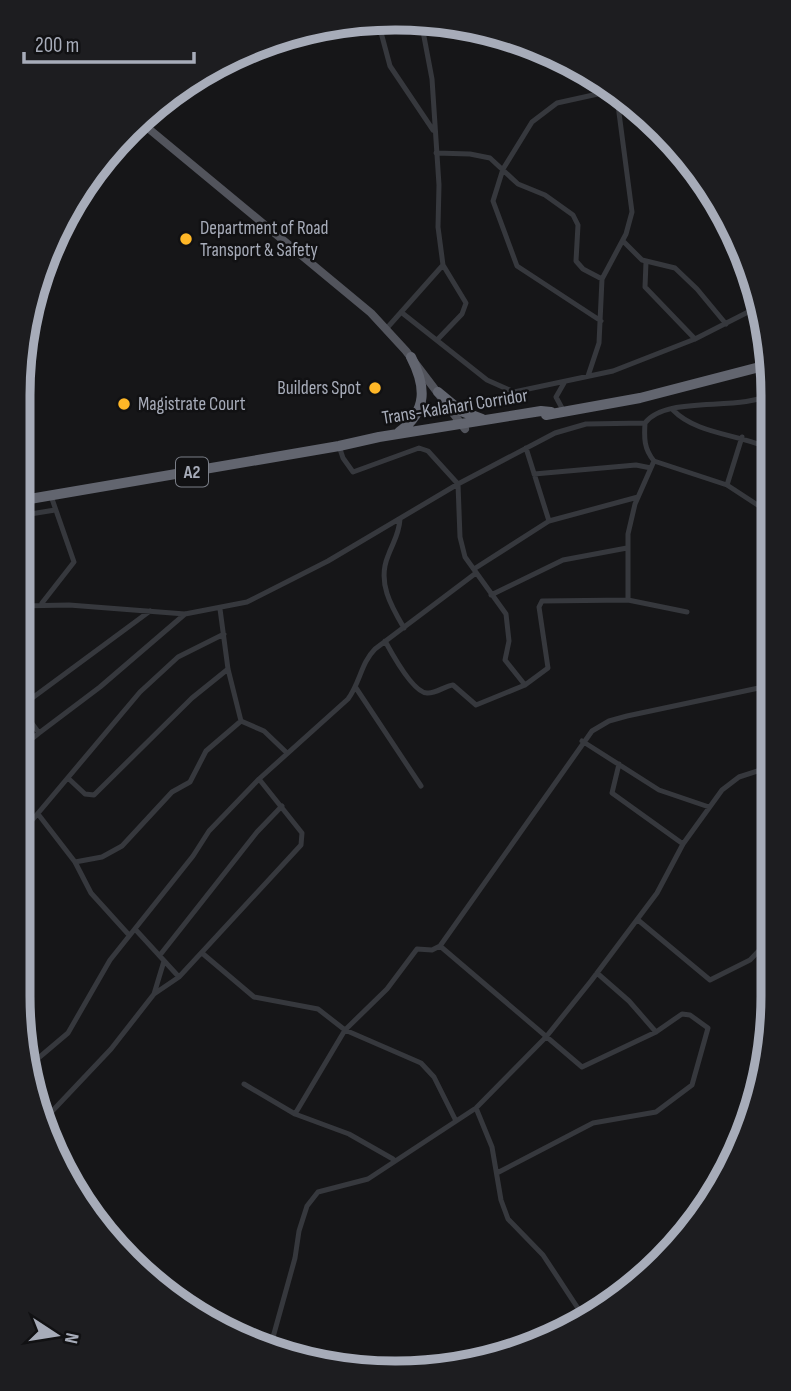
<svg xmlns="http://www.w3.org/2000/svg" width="791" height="1391" font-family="'Sofia Sans Condensed',sans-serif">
<rect width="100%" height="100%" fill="#161618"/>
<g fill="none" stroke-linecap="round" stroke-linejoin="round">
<path stroke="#36383d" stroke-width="5" d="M379 25 390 66 433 130
M319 26 431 27 505 40
M422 26 432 79 439 185 438 227 443 265 466 303 462 314 438 339
M436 153 470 154 490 158 518 184 545 195 573 215 578 225 576 261 583 269 602 279
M623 241 642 260 675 268 697 289 726 324
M646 262 645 287 695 339
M401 312 487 380 514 392 613 371 695 339 754 309 757 289
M601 321 517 266 493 201 503 169 532 122 557 103 616 90
M387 328 443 265
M588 376 599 343 602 279 626 234 632 212 616 90
M773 393C741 413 667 394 645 423 644 438 644 449 654 461L727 485 773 515
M563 410 556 397 564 383
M673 410C697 435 742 434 773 450
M339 446 343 458 353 472 419 448 428 451 458 484 460 537 465 557 506 614 509 641 505 660 525 685
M526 448 549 521
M534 474 636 465 651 468
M727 485 742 437
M18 516 55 510
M400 519C399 535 393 542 388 556 377 582 391 606 404 628
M474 569 549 521 638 497
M491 595 563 560 627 548
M628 600V534L635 504 654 461
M42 603 74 562 51 496
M18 606 69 605 185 614 247 602 328 561 458 484 555 433 586 424 645 423
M220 609 228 669 241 721 264 731 287 753
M770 614 773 613
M385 641C391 652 413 693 427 693 435 694 445 686 453 685L476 705 525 685 548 668 539 607 542 601 628 600 687 612
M356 688 421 786
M39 733 100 687 185 614
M582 741 659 790 709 807
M18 750 39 733 20 707 150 611
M619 764 612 793 683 844
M69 779 85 794 94 795 192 698 228 669
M38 814 75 862 102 857 122 846 172 792 190 782 206 751 241 721
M18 837 140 692 178 657 224 634
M75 862 91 893 129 935
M638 920 710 980 750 960 773 936
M135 929 179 977
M202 953 254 997 318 1009 345 1030 421 1063 434 1077 455 1119
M160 955 257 832 282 806
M597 973 629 1001 656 1032
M154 994 164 961
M29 1066 68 1033 110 960 193 856 209 831 259 779 348 699C360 683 361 663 375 649L476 573
M244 1084 295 1114 349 1134 393 1159
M476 1108 492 1147 501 1200 508 1219 543 1255 585 1319
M295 1114 345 1030 387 989 417 949 432 950 440 946
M41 1123 111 1049 154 994 179 977 301 845 302 833 259 779
M497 1173 593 1123 656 1112 692 1085 708 1028 690 1015 682 1014 656 1032 582 1067 440 946 592 731 609 721 627 716 773 685
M147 1274 190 1312
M270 1348 295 1258 299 1231 307 1206 318 1192 368 1179 476 1108 546 1037 591 981 657 893 683 844 722 790 739 777 773 766
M290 1357 303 1358 310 1362"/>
<path stroke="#52545c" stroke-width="8" d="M143 124 371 313 406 351 465 429"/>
<path stroke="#62656f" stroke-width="10" d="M438 392 461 411 482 419
M546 415 640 398 771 364
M399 432C428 411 426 386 411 357
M18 501 339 446 379 437 541 411 551 412"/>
</g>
<g fill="#ffb727" stroke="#111113" stroke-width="2.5">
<circle cx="186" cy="239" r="7"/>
<circle cx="375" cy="388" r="7"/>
<circle cx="124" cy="404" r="7"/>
</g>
<g text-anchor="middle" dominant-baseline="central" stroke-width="5" stroke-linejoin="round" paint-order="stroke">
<rect fill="#111113" stroke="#7a7e87" stroke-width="2" x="176" y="457.5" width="32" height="29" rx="5"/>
<g font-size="18" font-weight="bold" fill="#a7acb9">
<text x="192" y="472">A2</text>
</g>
<g font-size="19" fill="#a7acb9" stroke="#111113" text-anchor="start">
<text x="200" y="228">Department of Road<tspan x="200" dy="22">Transport &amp; Safety</tspan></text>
<text x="361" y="388" text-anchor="end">Builders Spot</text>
<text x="138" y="404">Magistrate Court</text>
</g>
<g font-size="19" fill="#a7acb9" stroke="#111113">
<text transform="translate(455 407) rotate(-9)">Trans-Kalahari Corridor</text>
</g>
</g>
<path d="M0 0H791V1391H0ZM395 30H396A365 365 0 0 1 761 395V996A365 365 0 0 1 396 1361H395A365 365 0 0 1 30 996V395A365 365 0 0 1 395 30Z" fill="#1d1d20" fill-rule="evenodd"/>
<path fill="none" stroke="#a7acb9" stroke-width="9" d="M395 30H396A365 365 0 0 1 761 395V996A365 365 0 0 1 396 1361H395A365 365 0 0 1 30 996V395A365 365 0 0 1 395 30Z"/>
<g transform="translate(56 1335) rotate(102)" stroke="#111113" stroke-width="5" paint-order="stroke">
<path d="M0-5L12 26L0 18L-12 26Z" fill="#a7acb9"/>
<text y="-10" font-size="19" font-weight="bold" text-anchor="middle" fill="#a7acb9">N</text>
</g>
<path d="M24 52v10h170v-10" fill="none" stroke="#a7acb9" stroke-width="3.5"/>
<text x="35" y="52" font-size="21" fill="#a7acb9" stroke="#111113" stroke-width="5" paint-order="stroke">200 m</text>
</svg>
